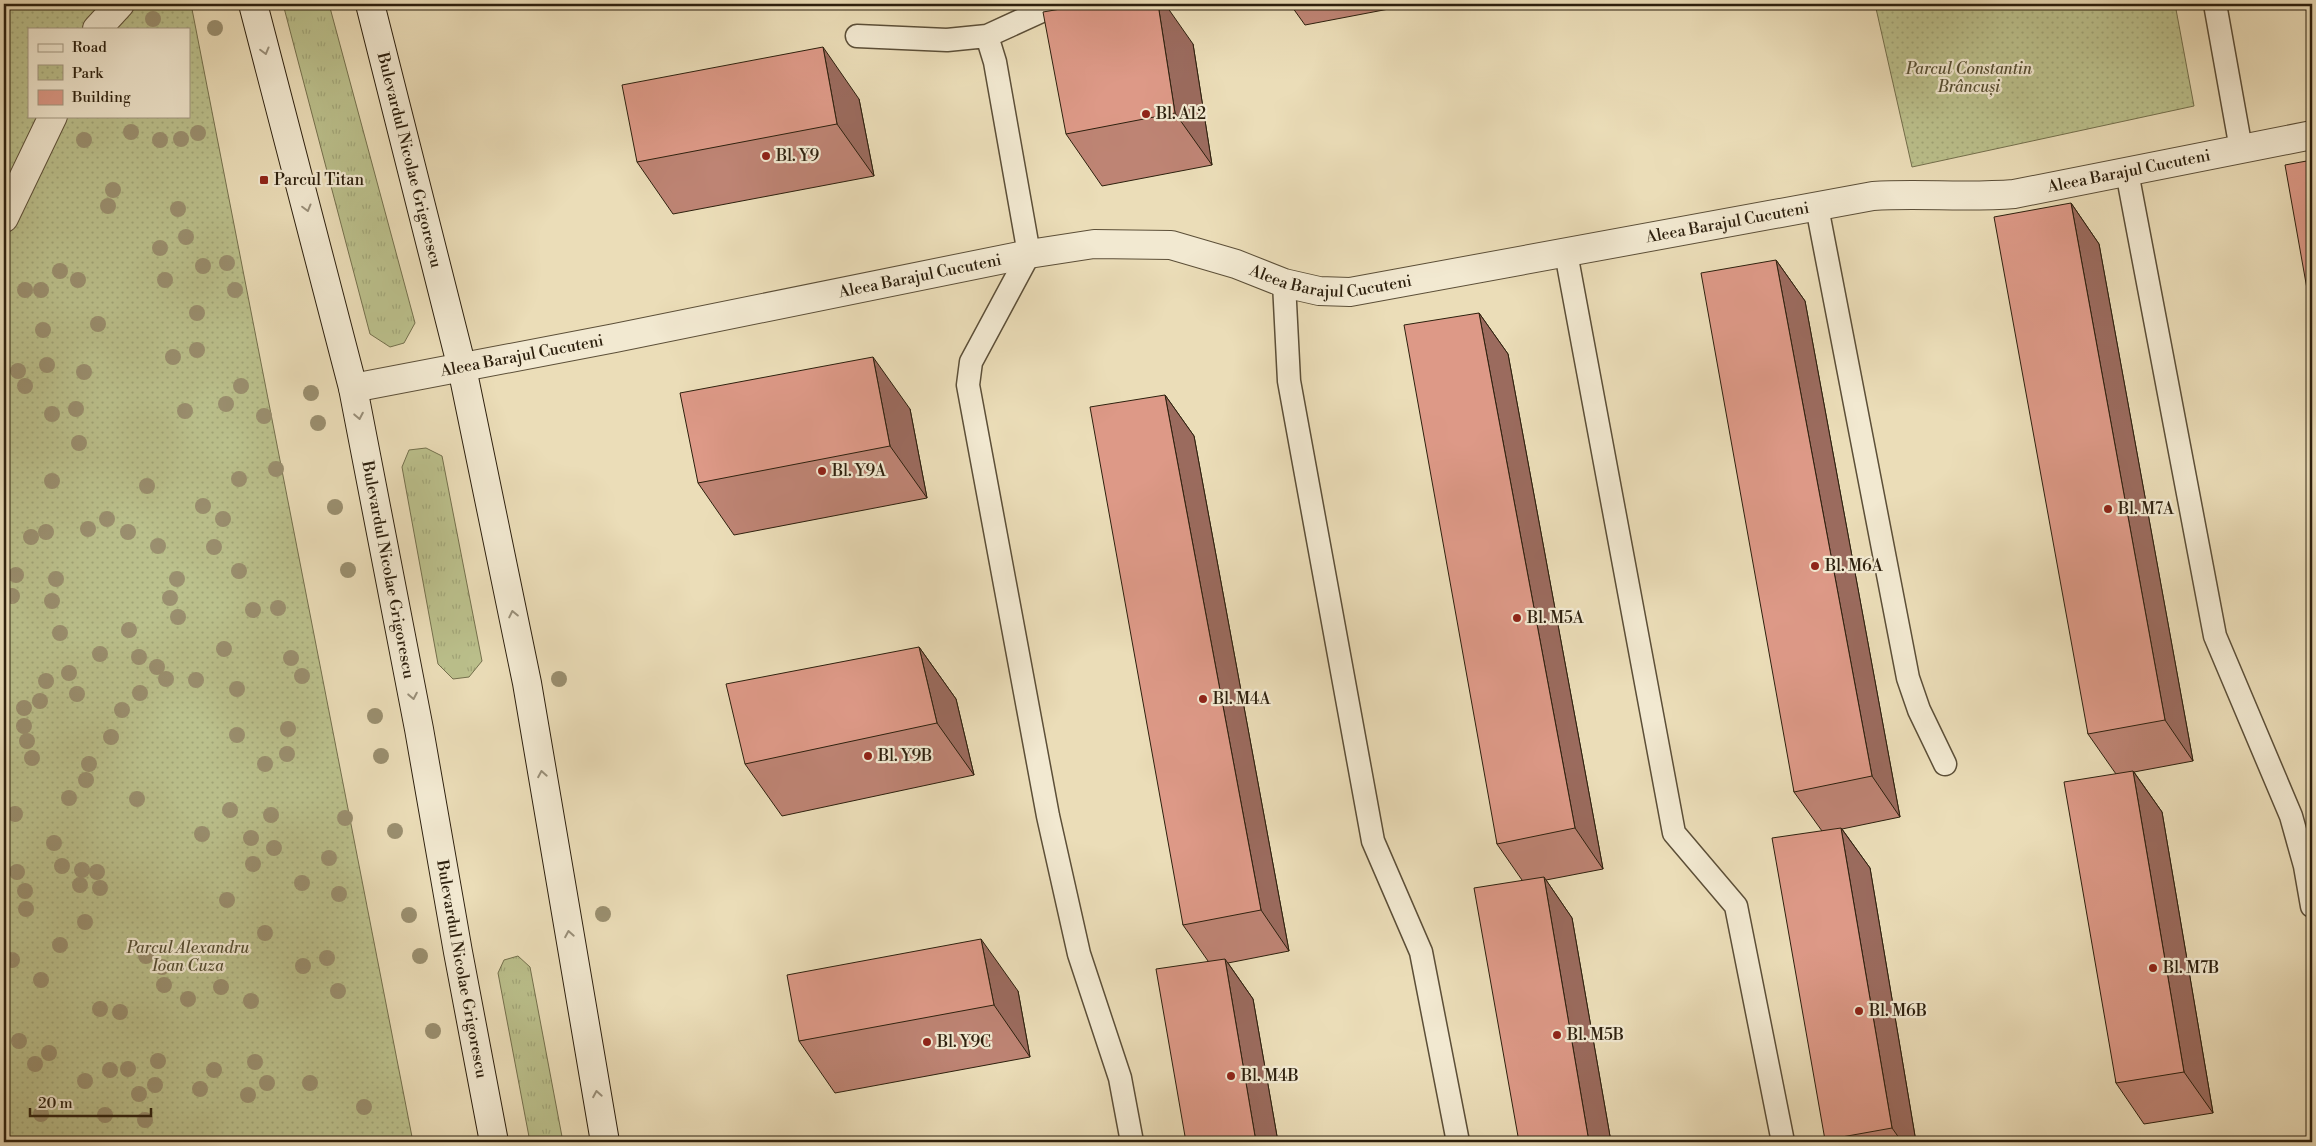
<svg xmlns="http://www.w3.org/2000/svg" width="2316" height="1146" font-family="'Libre Bodoni',serif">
<defs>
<pattern id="grass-tufts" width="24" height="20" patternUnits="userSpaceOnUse" patternTransform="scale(1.25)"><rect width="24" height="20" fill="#bbc08c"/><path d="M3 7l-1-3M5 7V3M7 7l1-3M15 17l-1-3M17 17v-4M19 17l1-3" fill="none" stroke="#a1a578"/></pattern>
<pattern id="park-dots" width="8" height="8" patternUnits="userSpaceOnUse" patternTransform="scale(1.25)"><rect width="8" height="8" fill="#bbc08c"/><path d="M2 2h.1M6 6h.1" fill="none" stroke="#a1a578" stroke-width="1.8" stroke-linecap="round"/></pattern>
</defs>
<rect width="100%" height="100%" fill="#ebddb8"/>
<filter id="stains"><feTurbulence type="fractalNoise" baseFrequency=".004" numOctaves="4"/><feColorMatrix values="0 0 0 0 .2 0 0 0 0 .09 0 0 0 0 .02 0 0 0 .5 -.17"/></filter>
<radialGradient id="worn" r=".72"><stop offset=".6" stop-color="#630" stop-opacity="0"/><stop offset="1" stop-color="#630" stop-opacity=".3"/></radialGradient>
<path fill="url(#grass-tufts)" stroke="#74704d" d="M283 4H329L415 323 404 343 390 347 370 334Z
M426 448 442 456 482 661 469 677 453 679 438 664 402 467 409 450Z
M518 956 530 967 563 1142H530L498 973 504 960Z"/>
<path fill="url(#park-dots)" stroke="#74704d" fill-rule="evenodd" d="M4 4H191L413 1142H4ZM29 29H189V116H29Z
M1875 4H2175L2194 106 1912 167Z"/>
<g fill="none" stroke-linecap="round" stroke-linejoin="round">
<defs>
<path id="service" d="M1057 4 987 36 995 62 1029 254 971 362 968 385 1048 816 1079 954 1120 1078 1132 1142
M2215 4 2241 149
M857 36 947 40 987 36
M2127 172 2215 636 2291 816 2305 866 2312 906
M1817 207 1908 678 1919 710 1945 764
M1566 253 1674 833 1736 906 1783 1142
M1284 283 1289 381 1373 841 1421 952 1458 1142"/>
<path id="pedestrian" d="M97 29 120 4
M4 218 53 116"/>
<g id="minor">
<path id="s1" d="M353 388 615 338 1029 254 1094 244 1171 245 1236 264 1284 283 1319 291 1350 292 1873 196C1920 193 1967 198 2014 194L2312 135"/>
</g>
<g id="secondary">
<path id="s2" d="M253 4 353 388 419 729 458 952 494 1142"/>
<path id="s3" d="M370 4 462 368 527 683 605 1142"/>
</g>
</defs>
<use href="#service" stroke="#5c4f38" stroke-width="25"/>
<use href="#pedestrian" stroke="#5c4f38" stroke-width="30"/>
<use href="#minor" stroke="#5c4f38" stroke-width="30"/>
<use href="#secondary" stroke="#2d200e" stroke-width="30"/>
<use href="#service" stroke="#f2e9d1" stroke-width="22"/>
<use href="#pedestrian" stroke="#f2e9d1" stroke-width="28"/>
<use href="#minor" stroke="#f2e9d1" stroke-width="28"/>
<use href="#secondary" stroke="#f2e9d1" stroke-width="28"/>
</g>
<g fill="#9a8f6f">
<circle cx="153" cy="19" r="8"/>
<circle cx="215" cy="28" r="8"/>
<circle cx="131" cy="132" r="8"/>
<circle cx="198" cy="133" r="8"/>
<circle cx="181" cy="139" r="8"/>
<circle cx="84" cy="140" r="8"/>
<circle cx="160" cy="140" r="8"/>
<circle cx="113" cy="190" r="8"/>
<circle cx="108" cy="206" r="8"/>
<circle cx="178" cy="209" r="8"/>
<circle cx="186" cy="237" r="8"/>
<circle cx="160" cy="248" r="8"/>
<circle cx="227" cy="263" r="8"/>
<circle cx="203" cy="266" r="8"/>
<circle cx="60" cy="271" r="8"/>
<circle cx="78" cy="280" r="8"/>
<circle cx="165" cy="280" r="8"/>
<circle cx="25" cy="290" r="8"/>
<circle cx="41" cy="290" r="8"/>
<circle cx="235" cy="290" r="8"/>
<circle cx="197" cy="313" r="8"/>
<circle cx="98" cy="324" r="8"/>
<circle cx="43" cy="330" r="8"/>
<circle cx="197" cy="350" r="8"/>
<circle cx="173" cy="357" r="8"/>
<circle cx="47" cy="365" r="8"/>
<circle cx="18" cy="371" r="8"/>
<circle cx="84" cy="372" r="8"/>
<circle cx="25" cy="386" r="8"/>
<circle cx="241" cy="386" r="8"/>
<circle cx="311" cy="393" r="8"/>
<circle cx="226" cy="404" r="8"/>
<circle cx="76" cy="409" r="8"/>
<circle cx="185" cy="411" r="8"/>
<circle cx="52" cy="414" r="8"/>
<circle cx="264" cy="416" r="8"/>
<circle cx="318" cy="423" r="8"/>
<circle cx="79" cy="443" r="8"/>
<circle cx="276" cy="469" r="8"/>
<circle cx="239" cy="479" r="8"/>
<circle cx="52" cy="481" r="8"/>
<circle cx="147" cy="486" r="8"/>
<circle cx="203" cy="506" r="8"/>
<circle cx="335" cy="507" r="8"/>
<circle cx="107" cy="519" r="8"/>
<circle cx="223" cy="519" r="8"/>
<circle cx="88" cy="529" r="8"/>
<circle cx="46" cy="532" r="8"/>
<circle cx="128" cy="532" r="8"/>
<circle cx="31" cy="537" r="8"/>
<circle cx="158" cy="546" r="8"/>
<circle cx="214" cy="547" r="8"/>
<circle cx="348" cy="570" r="8"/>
<circle cx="239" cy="571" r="8"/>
<circle cx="16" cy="575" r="8"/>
<circle cx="56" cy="579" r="8"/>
<circle cx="177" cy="579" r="8"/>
<circle cx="12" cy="596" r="8"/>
<circle cx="170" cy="598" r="8"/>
<circle cx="52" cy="601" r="8"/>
<circle cx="278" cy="608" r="8"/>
<circle cx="253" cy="610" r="8"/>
<circle cx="178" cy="617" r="8"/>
<circle cx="129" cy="630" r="8"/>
<circle cx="60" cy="633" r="8"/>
<circle cx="224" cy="649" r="8"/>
<circle cx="100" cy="654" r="8"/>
<circle cx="139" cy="657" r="8"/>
<circle cx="291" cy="658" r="8"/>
<circle cx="157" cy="667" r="8"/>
<circle cx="69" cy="673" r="8"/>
<circle cx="302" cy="676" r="8"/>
<circle cx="166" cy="679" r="8"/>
<circle cx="559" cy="679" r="8"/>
<circle cx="196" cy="680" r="8"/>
<circle cx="46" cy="681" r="8"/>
<circle cx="237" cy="689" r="8"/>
<circle cx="140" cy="693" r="8"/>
<circle cx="77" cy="694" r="8"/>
<circle cx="40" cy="701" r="8"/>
<circle cx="24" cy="708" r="8"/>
<circle cx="122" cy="710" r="8"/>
<circle cx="375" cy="716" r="8"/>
<circle cx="24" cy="726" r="8"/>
<circle cx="288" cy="729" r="8"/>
<circle cx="237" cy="735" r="8"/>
<circle cx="111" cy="737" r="8"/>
<circle cx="27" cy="741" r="8"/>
<circle cx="287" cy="754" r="8"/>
<circle cx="381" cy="756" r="8"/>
<circle cx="32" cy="758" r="8"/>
<circle cx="89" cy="764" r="8"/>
<circle cx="265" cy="764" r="8"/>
<circle cx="86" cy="780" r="8"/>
<circle cx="69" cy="798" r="8"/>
<circle cx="137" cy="799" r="8"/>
<circle cx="230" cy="810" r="8"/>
<circle cx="15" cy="814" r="8"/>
<circle cx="271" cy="815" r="8"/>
<circle cx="345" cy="818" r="8"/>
<circle cx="395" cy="831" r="8"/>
<circle cx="202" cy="834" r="8"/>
<circle cx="251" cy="838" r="8"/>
<circle cx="54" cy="843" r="8"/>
<circle cx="274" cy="848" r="8"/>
<circle cx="329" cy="858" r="8"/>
<circle cx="253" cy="864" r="8"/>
<circle cx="62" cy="866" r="8"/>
<circle cx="82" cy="870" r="8"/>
<circle cx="17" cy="872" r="8"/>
<circle cx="97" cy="872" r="8"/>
<circle cx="302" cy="883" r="8"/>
<circle cx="80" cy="885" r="8"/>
<circle cx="100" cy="888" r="8"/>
<circle cx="25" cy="891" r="8"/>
<circle cx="339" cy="894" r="8"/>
<circle cx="227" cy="900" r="8"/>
<circle cx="26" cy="909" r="8"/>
<circle cx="603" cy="914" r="8"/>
<circle cx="409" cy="915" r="8"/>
<circle cx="85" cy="922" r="8"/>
<circle cx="265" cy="933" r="8"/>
<circle cx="60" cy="945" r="8"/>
<circle cx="146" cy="956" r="8"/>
<circle cx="420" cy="956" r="8"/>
<circle cx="327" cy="958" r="8"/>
<circle cx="12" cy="960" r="8"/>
<circle cx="303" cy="966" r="8"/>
<circle cx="162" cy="967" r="8"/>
<circle cx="41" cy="980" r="8"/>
<circle cx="164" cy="985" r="8"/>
<circle cx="221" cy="987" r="8"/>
<circle cx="338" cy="991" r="8"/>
<circle cx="188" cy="999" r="8"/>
<circle cx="251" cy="1001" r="8"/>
<circle cx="100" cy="1009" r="8"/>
<circle cx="120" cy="1012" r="8"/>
<circle cx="433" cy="1031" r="8"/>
<circle cx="19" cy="1041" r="8"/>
<circle cx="49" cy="1053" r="8"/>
<circle cx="158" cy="1061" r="8"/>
<circle cx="255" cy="1062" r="8"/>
<circle cx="35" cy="1064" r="8"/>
<circle cx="128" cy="1069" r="8"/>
<circle cx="110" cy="1070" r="8"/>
<circle cx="214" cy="1070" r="8"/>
<circle cx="85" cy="1081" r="8"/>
<circle cx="267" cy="1083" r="8"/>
<circle cx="310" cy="1083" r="8"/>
<circle cx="155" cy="1085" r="8"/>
<circle cx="200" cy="1089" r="8"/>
<circle cx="139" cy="1094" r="8"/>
<circle cx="248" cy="1095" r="8"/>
<circle cx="364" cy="1107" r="8"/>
<circle cx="41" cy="1114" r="8"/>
<circle cx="105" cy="1115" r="8"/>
<circle cx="145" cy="1120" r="8"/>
</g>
<path fill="#be8474" stroke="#2d200e" d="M1290 4H1415L1305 25Z
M1193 44 1212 165 1102 186 1066 134Z
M859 99 874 176 673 214 637 162Z
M2071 203 2099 244 2193 761 2134 772 2162 812 2213 1113 2144 1124 2116 1083V774L2088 734Z
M1776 260 1805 301 1900 817 1842 829 1870 868 1916 1142H1827L1825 1140 1822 831 1794 792Z
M1479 313 1508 354 1603 869 1546 880 1572 918 1611 1142H1519L1522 880 1497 844Z
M1165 395 1194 436 1289 951 1228 963 1253 999 1278 1142H1186L1208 961 1183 925Z
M910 409 927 498 734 535 698 483Z
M919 647 956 699 974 775 782 816 745 764Z
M1018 991 1030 1057 835 1093 799 1041Z"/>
<path fill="#9b6b5e" stroke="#2d200e" d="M1158 4H1165L1193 44 1212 165 1175 113Z
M823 47 859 99 874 176 837 124Z
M2071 203 2099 244 2193 761 2165 720Z
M1776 260 1805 301 1900 817 1872 776Z
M1479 313 1508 354 1603 869 1575 828Z
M873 357 910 409 927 498 890 446Z
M1165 395 1194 436 1289 951 1261 910Z
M919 647 956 699 974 775 937 723Z
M2133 771 2162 812 2213 1113 2184 1072Z
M1841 828 1870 868 1916 1142H1902L1892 1128Z
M1544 877 1572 918 1611 1142H1589Z
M981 939 1018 991 1030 1057 994 1005Z
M1225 959 1253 999 1278 1142H1256Z"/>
<path fill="#dd9987" stroke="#2d200e" d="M1090 4H1158L1175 113 1066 134 1043 12Z
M823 47 837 124 637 162 622 85Z
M2312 160V317L2285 165Z
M2071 203 2165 720 2088 734 1994 217Z
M1776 260 1872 776 1794 792 1701 273Z
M1479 313 1575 828 1497 844 1404 325Z
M873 357 890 446 698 483 680 393Z
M1165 395 1261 910 1183 925 1090 407Z
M919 647 937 723 745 764 726 684Z
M2133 771 2184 1072 2116 1083 2064 782Z
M1841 828 1892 1128 1825 1140 1772 838Z
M1544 877 1589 1142H1519L1474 888Z
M981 939 994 1005 799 1041 787 975Z
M1225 959 1256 1142H1186L1156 969Z"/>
<defs><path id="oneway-chevron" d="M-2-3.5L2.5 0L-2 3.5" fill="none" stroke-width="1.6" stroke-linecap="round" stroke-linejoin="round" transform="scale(1.25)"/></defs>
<g stroke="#998f79">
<use href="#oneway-chevron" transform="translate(265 51) rotate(75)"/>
<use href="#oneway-chevron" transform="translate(307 208) rotate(75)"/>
<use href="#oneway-chevron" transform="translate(359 416) rotate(79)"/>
<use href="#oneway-chevron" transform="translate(513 614) rotate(-102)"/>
<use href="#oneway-chevron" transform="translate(413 696) rotate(79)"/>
<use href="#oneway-chevron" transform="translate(542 774) rotate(-100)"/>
<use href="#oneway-chevron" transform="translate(569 934) rotate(-100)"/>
<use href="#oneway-chevron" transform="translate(597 1094) rotate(-100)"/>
</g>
<g fill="#8f2418" stroke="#f2e9d1" stroke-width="2">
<circle cx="1146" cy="114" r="5"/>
<circle cx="766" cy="156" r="5"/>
<rect x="259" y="175" width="10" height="10" rx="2.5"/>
<circle cx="822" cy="471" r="5"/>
<circle cx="2108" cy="509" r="5"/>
<circle cx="1815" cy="566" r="5"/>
<circle cx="1517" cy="618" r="5"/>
<circle cx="1203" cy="699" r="5"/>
<circle cx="868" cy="756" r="5"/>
<circle cx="2153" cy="968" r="5"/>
<circle cx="1859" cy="1011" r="5"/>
<circle cx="1557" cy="1035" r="5"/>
<circle cx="927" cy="1042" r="5"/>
<circle cx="1231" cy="1076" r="5"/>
</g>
<g text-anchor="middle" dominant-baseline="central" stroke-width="4.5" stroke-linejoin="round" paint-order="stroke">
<g font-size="16" font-style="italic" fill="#585034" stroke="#f2e9d1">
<text x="1969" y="69">Parcul Constantin<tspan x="1969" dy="18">Brâncuși</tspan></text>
<text x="188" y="948">Parcul Alexandru<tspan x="188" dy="18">Ioan Cuza</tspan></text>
</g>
<g font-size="16" fill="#2d200e" stroke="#f2e9d1" text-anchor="start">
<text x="1156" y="114">Bl. A12</text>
<text x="776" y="156">Bl. Y9</text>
<text x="274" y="180">Parcul Titan</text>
<text x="832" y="471">Bl. Y9A</text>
<text x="2118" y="509">Bl. M7A</text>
<text x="1825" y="566">Bl. M6A</text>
<text x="1527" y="618">Bl. M5A</text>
<text x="1213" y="699">Bl. M4A</text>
<text x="878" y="756">Bl. Y9B</text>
<text x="2163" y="968">Bl. M7B</text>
<text x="1869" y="1011">Bl. M6B</text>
<text x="1567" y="1035">Bl. M5B</text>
<text x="937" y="1042">Bl. Y9C</text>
<text x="1241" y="1076">Bl. M4B</text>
</g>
<g font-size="16" fill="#2d200e" stroke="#f2e9d1">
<text stroke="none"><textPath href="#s3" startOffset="161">Bulevardul Nicolae Grigorescu</textPath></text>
<text stroke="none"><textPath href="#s1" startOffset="1808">Aleea Barajul Cucuteni</textPath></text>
<text stroke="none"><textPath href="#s1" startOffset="1402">Aleea Barajul Cucuteni</textPath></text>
<text stroke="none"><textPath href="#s1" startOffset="998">Aleea Barajul Cucuteni</textPath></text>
<text stroke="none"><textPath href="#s1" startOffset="578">Aleea Barajul Cucuteni</textPath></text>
<text stroke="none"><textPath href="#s1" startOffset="172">Aleea Barajul Cucuteni</textPath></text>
<text stroke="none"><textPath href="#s2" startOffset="582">Bulevardul Nicolae Grigorescu</textPath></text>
<text stroke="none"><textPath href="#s2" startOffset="988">Bulevardul Nicolae Grigorescu</textPath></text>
</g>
</g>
<rect width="2316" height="1146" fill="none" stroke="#ebddb8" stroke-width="20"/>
<rect x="5" y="5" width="2306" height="1136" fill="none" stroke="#2d200e" stroke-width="2.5"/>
<rect x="10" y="10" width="2296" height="1126" fill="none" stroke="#2d200e"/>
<rect x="28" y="28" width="162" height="90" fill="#f2e9d1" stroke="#a39983"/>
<rect x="38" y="44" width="25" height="8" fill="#f2e9d1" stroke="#a39983"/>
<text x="72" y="52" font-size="15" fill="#2d200e">Road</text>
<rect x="38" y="65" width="25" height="15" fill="url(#park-dots)" stroke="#a39983"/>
<text x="72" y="78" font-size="15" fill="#2d200e">Park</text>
<rect x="38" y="90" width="25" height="15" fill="#dd9987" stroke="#a39983"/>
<text x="72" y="102" font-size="15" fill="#2d200e">Building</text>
<path d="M30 1108v8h121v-8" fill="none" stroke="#2d200e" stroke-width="2.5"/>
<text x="38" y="1108" font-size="15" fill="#2d200e" stroke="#f2e9d1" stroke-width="4" paint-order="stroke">20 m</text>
<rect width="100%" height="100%" filter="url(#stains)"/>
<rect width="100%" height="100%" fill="url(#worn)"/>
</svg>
